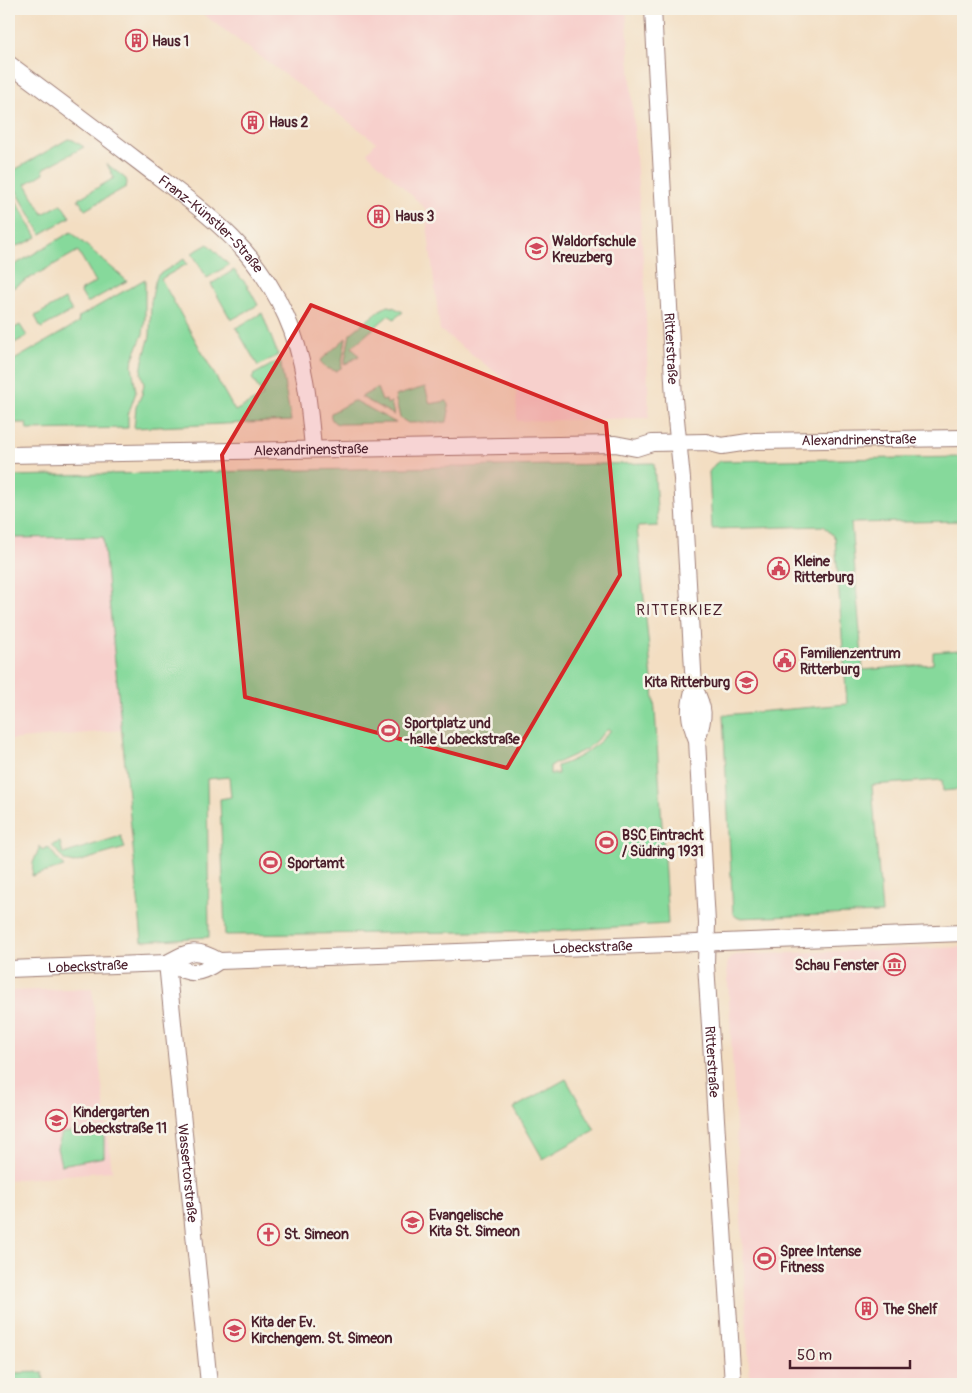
<svg xmlns="http://www.w3.org/2000/svg" width="972" height="1393" font-family="Pangolin,sans-serif">
<rect width="100%" height="100%" fill="#f7f3e8"/>
<filter id="ink" filterUnits="userSpaceOnUse"><feTurbulence type="fractalNoise" baseFrequency=".02" numOctaves="2"/><feDisplacementMap in="SourceGraphic" scale="10" xChannelSelector="R" yChannelSelector="G"/><feConvolveMatrix kernelMatrix="1 2 1 2 8 2 1 2 1" color-interpolation-filters="sRGB"/></filter>
<filter id="wash" filterUnits="userSpaceOnUse"><feTurbulence type="fractalNoise" baseFrequency=".0096" numOctaves="4" result="noise"/><feDisplacementMap in="SourceGraphic" scale="20" xChannelSelector="R" yChannelSelector="G"/><feGaussianBlur stdDeviation="1.12" result="paint"/><feColorMatrix in="noise" values="0 0 0 0 0 0 0 0 0 0 0 0 0 0 0 0 0 1.4 0 .05"/><feComposite in="paint" operator="in"/></filter>
<g filter="url(#wash)">
<rect width="100%" height="100%" fill="#f3dec2"/>
<path fill="#f7d0cc" d="M196 9H626L645 289 649 418 517 421 516 388 440 330 425 208 367 153 376 142Z
M103 536 122 730 9 740V538Z
M963 947V1384H750L727 964 730 958 736 955Z
M92 988 100 1068 112 1171 9 1180V991Z"/>
<path fill="#86d99b" stroke="#687c63" fill-rule="evenodd" d="M68 139 73 140 84 147 43 169 44 173 26 184 43 214 61 204 70 217 41 234 9 178 11 172Z
M107 164 126 179 127 183 126 187 85 210 78 199 114 178Z
M14 197 37 237C28 242 19 248 9 245V200Z
M71 232 127 281 87 303 80 291 96 282 78 251 9 290V265L11 267Z
M208 244 229 265 207 278 192 253Z
M184 259 187 264 161 279 235 411 263 396 252 378 254 376 253 375 280 360 291 421 134 428 136 407 142 394 144 384 141 373 143 360 150 336 151 302 155 282 158 275Z
M234 270 247 285 258 305 231 320 211 284Z
M145 279V319L143 334 133 358 132 365 136 392 128 415V428L27 430 26 423H9V363L78 323 79 317Z
M65 299 72 311 41 328 35 316Z
M388 306 393 307 403 312 394 319 389 315 352 347 359 356 344 365 350 334 380 310Z
M262 313 278 355 258 366 236 328Z
M20 325 27 336 9 346V331Z
M346 338 341 368 336 371 326 368 320 361Z
M425 387 430 404 447 401 449 411 447 422 408 423 400 418 395 396Z
M377 388 382 401 386 400 387 404 391 402 394 415 361 397Z
M353 401H356L396 423 339 424C333 423 330 419 331 413Z
M963 457V521L851 523 863 670 933 664V652L960 650 963 692V789L943 791 942 780 872 785 882 913 738 918 733 914 723 715 847 704 835 538 824 526 712 529 709 472 715 464 720 461Z
M654 463 658 526 637 527 655 710 668 924 549 931 225 935 220 799 231 797 229 777 207 779 209 937 142 941 103 537 9 538V476ZM607 730H611C596 747 580 759 557 766L558 774H550V766L587 749Z
M121 836 125 848 74 863 65 861 52 845 60 842 63 854Z
M40 846 42 850 48 847 64 867 32 876 33 863Z
M566 1079 595 1130 543 1159 514 1108Z
M104 1129V1157L61 1165 57 1148 62 1133Z
M43 1372 44 1384H9V1373Z"/>
</g>
<g filter="url(#ink)">
<g fill="none" stroke-linecap="round" stroke-linejoin="round">
<defs>
<g id="street">
<path id="s1" d="M653 9 674 399 682 479 694 687C688 709 688 718 697 740L707 923 706 964 733 1384"/>
<path id="s2" d="M9 64C52 96 96 129 139 162 200 209 253 242 286 316 305 358 309 403 313 448"/>
<path id="s3" d="M9 455 615 444 636 448 652 443 706 442 722 446 755 441 963 438"/>
<path d="M694 687C705 710 705 715 697 740"/>
<path id="s4" d="M167 963 209 1384"/>
<path d="M167 963C191 974 196 977 219 961"/>
<path id="s5" d="M9 969 167 963C190 951 195 947 219 961L963 933"/>
</g>
</defs>
<use href="#street" stroke="#9e7e76" stroke-width="18"/>
<use href="#street" stroke="#fff" stroke-width="16"/>
</g>
</g>
<path fill="#d62828" fill-opacity="0.2" stroke="#d62828" stroke-width="4" stroke-linejoin="round" d="M311 305 606 423 620 575 507 768 245 697 222 455Z"/>
<defs>
<symbol id="building-ring" viewBox="-11 -11 22 22"><circle r="9.5" fill="#f7f3e8" stroke="#d1495b" stroke-width="1.5"/><path d="M-4-6H4V6H1V3H-1V6H-4ZM-2.5-4.3h1.7v1.8h-1.7ZM.8-4.3h1.7v1.8H.8ZM-2.5-1h1.7V.8h-1.7ZM.8-1h1.7V.8H.8Z" fill="#d1495b"/></symbol>
<symbol id="school-ring" viewBox="-11 -11 22 22"><circle r="9.5" fill="#f7f3e8" stroke="#d1495b" stroke-width="1.5"/><path d="M0-5L7-2L0 1L-7-2ZM-4 1L0 2.5L4 1V4Q0 6-4 4Z" fill="#d1495b"/></symbol>
<symbol id="civic-ring" viewBox="-11 -11 22 22"><circle r="9.5" fill="#f7f3e8" stroke="#d1495b" stroke-width="1.5"/><path d="M-.6-6.5H3V-4.5H.6V-3L4-1V1h2V6H-6V1h2V-1L-.6-3ZM-1.2 2.5V6h2.4V2.5Z" fill="#d1495b"/></symbol>
<symbol id="stadium-ring" viewBox="-11 -11 22 22"><circle r="9.5" fill="#f7f3e8" stroke="#d1495b" stroke-width="1.5"/><path d="M0-5a6.5 5 0 1 0 0 10a6.5 5 0 1 0 0-10ZM-3.5-1.8h7v3.6h-7Z" fill="#d1495b"/></symbol>
<symbol id="museum-ring" viewBox="-11 -11 22 22"><circle r="9.5" fill="#f7f3e8" stroke="#d1495b" stroke-width="1.5"/><path d="M0-6L6-3V-2H-6V-3ZM-5-1h2V3h-2ZM-1-1h2V3h-2ZM3-1h2V3H3ZM-6 4H6V6H-6Z" fill="#d1495b"/></symbol>
<symbol id="church-ring" viewBox="-11 -11 22 22"><circle r="9.5" fill="#f7f3e8" stroke="#d1495b" stroke-width="1.5"/><path d="M-1.2-6h2.4v3.5h3.3v2.4h-3.3V6h-2.4V-.1h-3.3v-2.4h3.3Z" fill="#d1495b"/></symbol>
</defs>
<g fill-rule="evenodd">
<use href="#building-ring" x="124" y="28" width="25" height="25"/>
<use href="#building-ring" x="240" y="110" width="25" height="25"/>
<use href="#building-ring" x="366" y="204" width="25" height="25"/>
<use href="#school-ring" x="524" y="236" width="25" height="25"/>
<use href="#civic-ring" x="766" y="556" width="25" height="25"/>
<use href="#civic-ring" x="772" y="648" width="25" height="25"/>
<use href="#school-ring" x="734" y="670" width="25" height="25"/>
<use href="#stadium-ring" x="376" y="718" width="25" height="25"/>
<use href="#stadium-ring" x="594" y="830" width="25" height="25"/>
<use href="#stadium-ring" x="258" y="850" width="25" height="25"/>
<use href="#museum-ring" x="882" y="952" width="25" height="25"/>
<use href="#school-ring" x="44" y="1108" width="25" height="25"/>
<use href="#school-ring" x="400" y="1210" width="25" height="25"/>
<use href="#church-ring" x="256" y="1222" width="25" height="25"/>
<use href="#stadium-ring" x="752" y="1246" width="25" height="25"/>
<use href="#building-ring" x="854" y="1296" width="25" height="25"/>
<use href="#school-ring" x="222" y="1318" width="25" height="25"/>
</g>
<g text-anchor="middle" dominant-baseline="central" stroke-width="5" stroke-linejoin="round" paint-order="stroke">
<g font-size="14" font-weight="bold" fill="#4a1f2b" stroke="#f7f3e8" text-anchor="start">
<text x="152" y="41">Haus 1</text>
<text x="269" y="122">Haus 2</text>
<text x="395" y="216">Haus 3</text>
<text x="552" y="241">Waldorfschule<tspan x="552" dy="16">Kreuzberg</tspan></text>
<text x="794" y="561">Kleine<tspan x="794" dy="16">Ritterburg</tspan></text>
<text x="800" y="653">Familienzentrum<tspan x="800" dy="16">Ritterburg</tspan></text>
<text x="730" y="682" text-anchor="end">Kita Ritterburg</text>
<text x="404" y="723">Sportplatz und<tspan x="404" dy="16">-halle Lobeckstraße</tspan></text>
<text x="622" y="835">BSC Eintracht<tspan x="622" dy="16">/ Südring 1931</tspan></text>
<text x="287" y="863">Sportamt</text>
<text x="879" y="965" text-anchor="end">Schau Fenster</text>
<text x="73" y="1112">Kindergarten<tspan x="73" dy="16">Lobeckstraße 11</tspan></text>
<text x="429" y="1215">Evangelische<tspan x="429" dy="16">Kita St. Simeon</tspan></text>
<text x="284" y="1234">St. Simeon</text>
<text x="780" y="1251">Spree Intense<tspan x="780" dy="16">Fitness</tspan></text>
<text x="883" y="1309">The Shelf</text>
<text x="251" y="1322">Kita der Ev.<tspan x="251" dy="16">Kirchengem. St. Simeon</tspan></text>
</g>
<g font-size="14" fill="#4a1f2b" stroke="#f7f3e8">
<text stroke="none"><textPath href="#s2" startOffset="258">Franz-Künstler-Straße</textPath></text>
<text stroke="none"><textPath href="#s1" startOffset="340">Ritterstraße</textPath></text>
<text stroke="none"><textPath href="#s3" startOffset="852">Alexandrinenstraße</textPath></text>
<text stroke="none"><textPath href="#s3" startOffset="302">Alexandrinenstraße</textPath></text>
<text stroke="none"><textPath href="#s5" startOffset="588">Lobeckstraße</textPath></text>
<text stroke="none"><textPath href="#s5" startOffset="79">Lobeckstraße</textPath></text>
<text stroke="none"><textPath href="#s1" startOffset="1056">Ritterstraße</textPath></text>
<text stroke="none"><textPath href="#s4" startOffset="211">Wassertorstraße</textPath></text>
</g>
<g font-size="15" letter-spacing="1" fill="#4a1f2b" stroke="#f7f3e8">
<text x="680" y="610">RITTERKIEZ</text>
</g>
</g>
<rect width="972" height="1393" fill="none" stroke="#f7f3e8" stroke-width="30"/>
<path d="M790 1360v8h120v-8" fill="none" stroke="#4a1f2b" stroke-width="2.5"/>
<text x="797" y="1360" font-size="15" fill="#4a1f2b" stroke="#f7f3e8" stroke-width="4" paint-order="stroke">50 m</text>
</svg>
